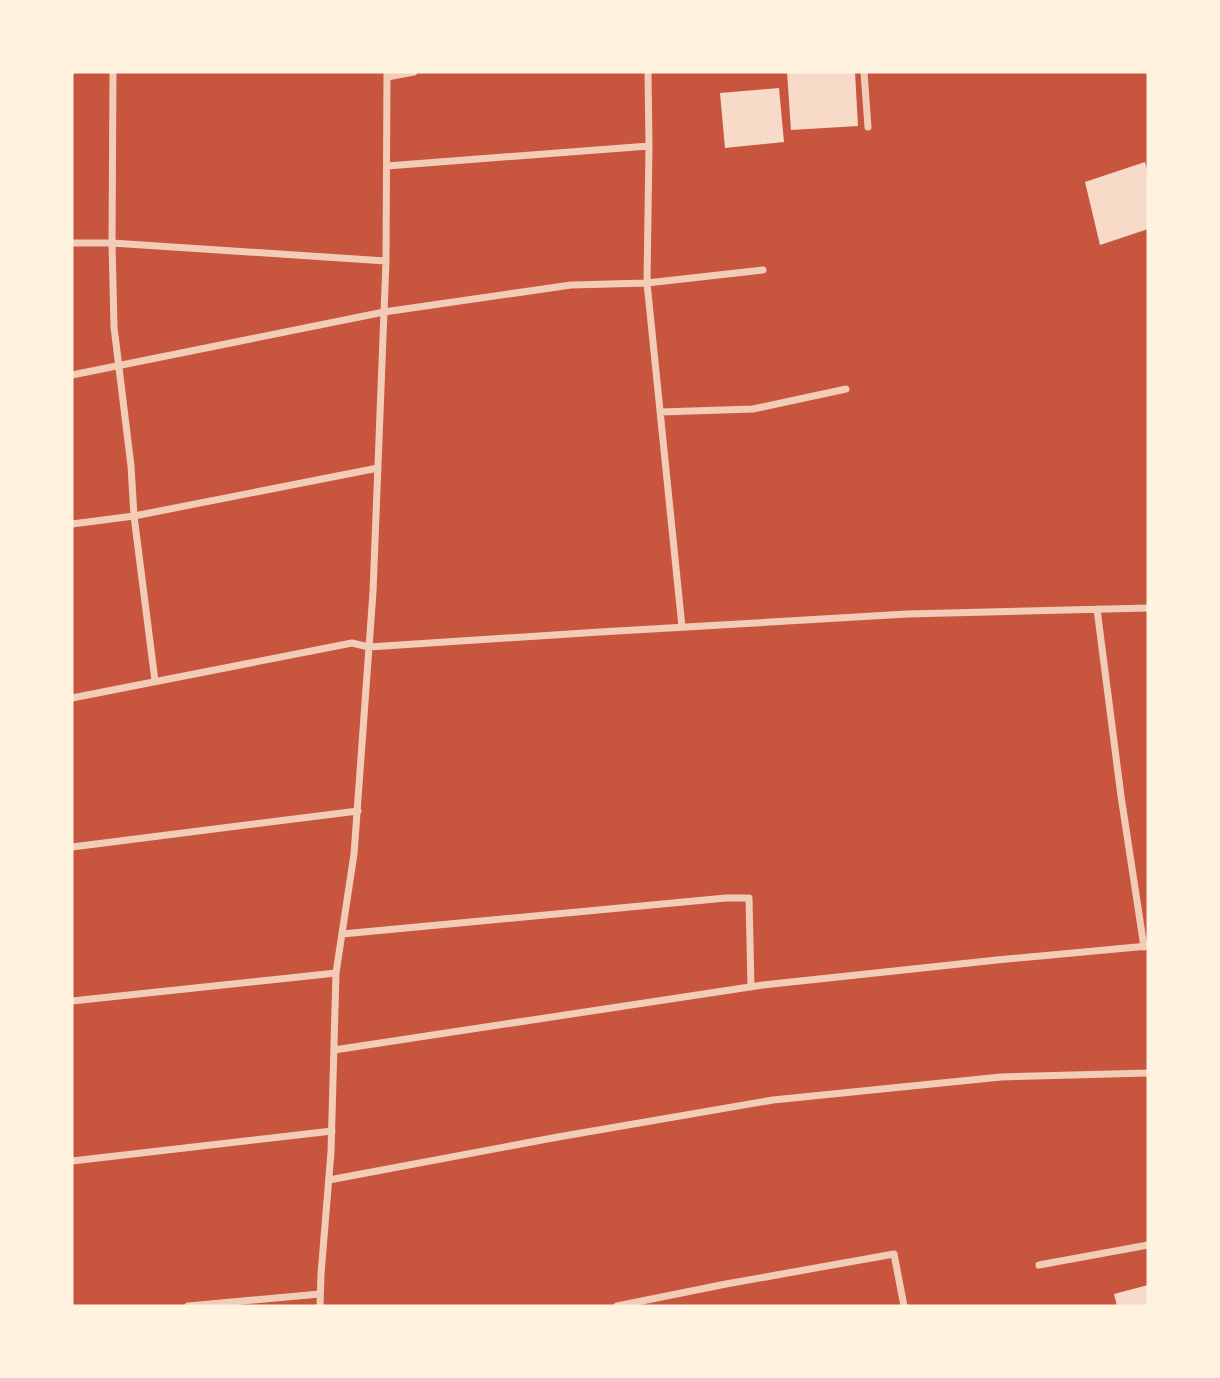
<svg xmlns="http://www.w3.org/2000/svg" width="1220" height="1378" font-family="'Source Serif 4',serif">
<rect width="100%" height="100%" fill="#c8553d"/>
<path fill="#f7dbc8" d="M787 72H855L858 126 791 130Z
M779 88 784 142 725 148 720 93Z
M1145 162 1148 174V229L1100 245 1085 182Z
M1148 1285V1306H1117L1114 1294Z"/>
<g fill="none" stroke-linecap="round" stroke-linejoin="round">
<path stroke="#f1ccb7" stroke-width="7" d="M113 72 112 243 114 327 131 466 134 516 155 681
M648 72 649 146 647 283 682 627
M864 72 868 127
M387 77 414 72
M387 166 649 146
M72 243H112L386 261
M72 375 384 312 571 285 647 283 763 270
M660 412 753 409 846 389
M72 524 134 516 378 468
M1097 609 1121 796 1144 947
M72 698 352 643 369 647 600 632 907 614 1148 608
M72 847 358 811
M342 934 726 898H749L751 987
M72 1001 336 973
M334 1050 763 985 997 960 1148 946
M72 1161 332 1131
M329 1180 558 1137 773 1100 1001 1077 1148 1073
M1039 1265 1148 1245
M188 1306 320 1294
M320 1306 321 1274 331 1152 336 973 354 854 373 592 386 261 387 72
M617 1306 726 1284 894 1254 904 1306"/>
</g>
<rect width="1220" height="1378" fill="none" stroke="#fff3e0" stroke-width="147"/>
</svg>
